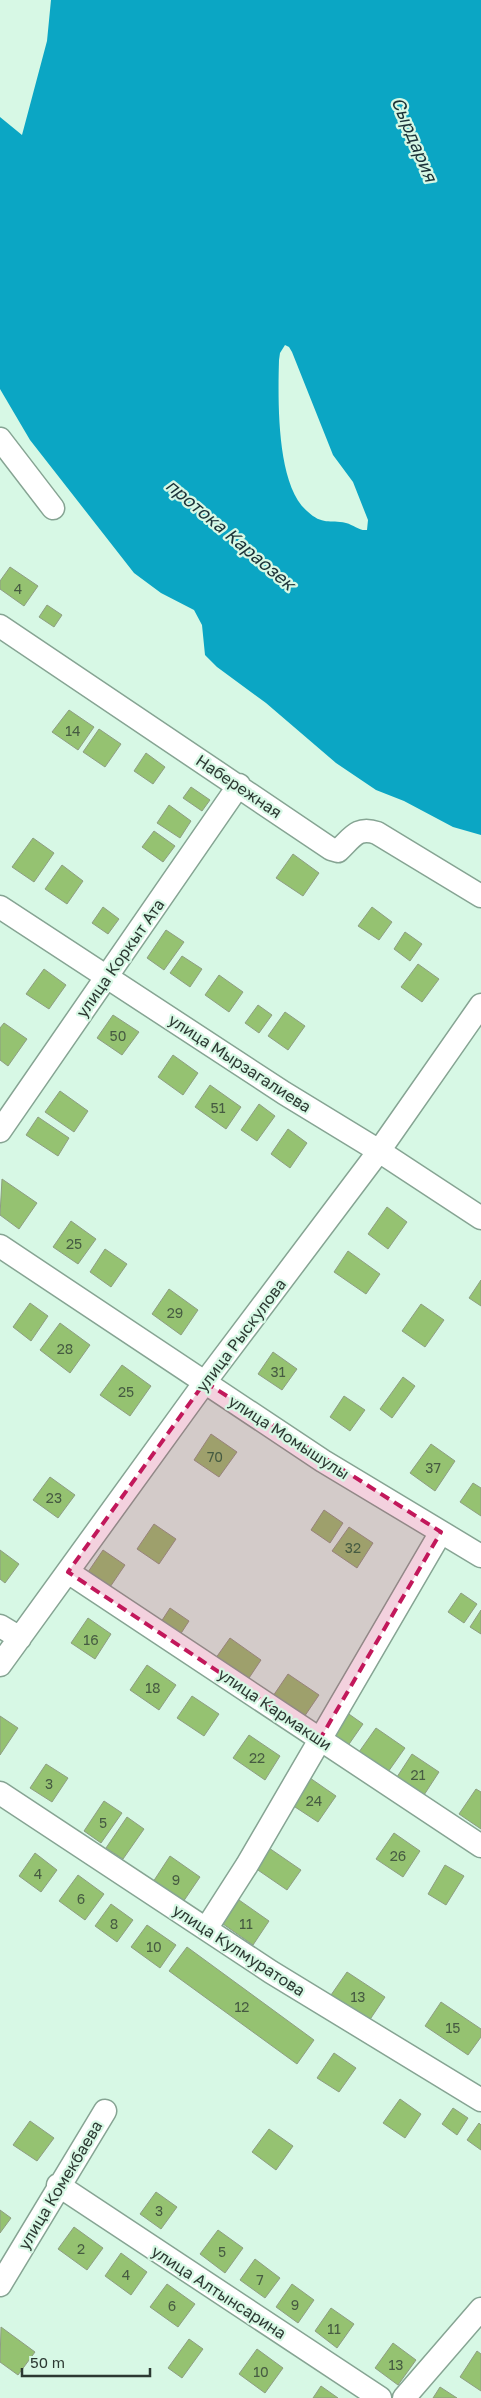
<svg xmlns="http://www.w3.org/2000/svg" width="481" height="2398" font-family="'Golos Text',sans-serif">
<rect width="100%" height="100%" fill="#d7f8e5"/>
<path fill="#0ba6c4" fill-rule="evenodd" d="M51 0H481V835L453 827 404 801 376 790 336 763 266 703 217 667 205 655 202 625 194 610 161 593 134 573 30 440 0 389V117L22 135 47 41ZM285 345 289 347 292 352 333 455 353 482 368 520 367 530C359 531 354 525 346 523 329 519 323 526 307 511 276 485 278 398 279 360L280 353Z"/>
<path fill="#95c271" stroke="#8e9e83" d="M10 567 38 586 24 606 0 589V581Z
M47 605 62 615 54 627 39 617Z
M69 710 94 727 78 750 52 732Z
M99 729 121 744 105 767 83 752Z
M146 753 165 767 153 784 134 771Z
M191 787 210 800 202 811 183 798Z
M169 805 191 821 180 838 157 823Z
M154 831 175 846 163 862 142 847Z
M33 838 54 853 34 882 12 867Z
M293 854 319 873 303 896 276 878Z
M62 865 83 881 67 904 45 889Z
M103 907 119 919 108 934 92 923Z
M372 907 392 922 379 940 358 926Z
M166 930 184 942 164 970 147 958Z
M405 932 422 944 410 961 394 949Z
M182 956 202 969 190 987 170 973Z
M418 964 439 979 422 1002 401 987Z
M44 969 66 985 49 1009 26 994Z
M219 975 243 992 229 1012 205 995Z
M258 1005 272 1015 259 1033 245 1023Z
M285 1012 305 1026 288 1050 268 1036Z
M113 1015 139 1032 122 1055 97 1038Z
M4 1023 27 1039 8 1066 0 1060V1028Z
M173 1055 198 1073 183 1095 158 1077Z
M210 1085 241 1107 226 1129 195 1107Z
M60 1091 88 1111 74 1132 45 1112Z
M259 1104 275 1116 257 1141 241 1130Z
M38 1117 69 1138 58 1156 26 1135Z
M288 1129 307 1143 290 1168 271 1154Z
M2 1179 37 1203 19 1229 0 1215Z
M387 1207 407 1222 388 1249 368 1234Z
M71 1221 96 1239 78 1264 53 1247Z
M105 1249 127 1264 111 1287 90 1272Z
M348 1251 380 1274 366 1294 334 1272Z
M481 1280V1306L469 1298Z
M169 1289 198 1310 181 1335 152 1314Z
M30 1303 48 1316 31 1341 13 1327Z
M421 1304 444 1320 425 1347 402 1331Z
M60 1323 90 1345 70 1373 40 1350Z
M273 1352 297 1369 282 1390 258 1374Z
M122 1365 151 1386 130 1416 100 1395Z
M403 1377 415 1386 392 1418 380 1409Z
M344 1396 365 1410 350 1431 330 1417Z
M211 1434 237 1452 219 1477 194 1460Z
M431 1444 455 1461 435 1491 410 1473Z
M50 1477 75 1495 58 1518 33 1500Z
M473 1483 481 1488V1516L460 1502Z
M324 1510 343 1523 330 1543 311 1530Z
M154 1524 176 1539 159 1564 137 1549Z
M349 1527 373 1543 357 1568 332 1551Z
M0 1550 19 1564 5 1583 0 1579Z
M103 1550 125 1565 108 1590 86 1575Z
M461 1593 477 1604 464 1623 448 1612Z
M170 1608 189 1621 178 1638 159 1625Z
M481 1610V1634L470 1627Z
M88 1618 111 1634 95 1659 71 1643Z
M230 1638 261 1660 245 1684 213 1662Z
M147 1665 176 1685 159 1710 130 1690Z
M288 1674 319 1695 302 1720 271 1699Z
M192 1696 219 1714 204 1736 177 1718Z
M346 1712 363 1724 347 1747 331 1736Z
M0 1716 18 1728 0 1755Z
M376 1728 405 1748 388 1772 359 1752Z
M249 1735 280 1756 265 1780 233 1758Z
M412 1754 439 1772 424 1795 397 1777Z
M46 1764 68 1778 52 1802 30 1788Z
M310 1778 336 1796 318 1822 292 1805Z
M476 1789 481 1792V1829L459 1814Z
M104 1801 122 1813 101 1843 84 1831Z
M127 1817 144 1829 123 1859 106 1848Z
M394 1833 420 1851 403 1877 376 1859Z
M269 1848 301 1870 287 1890 255 1868Z
M35 1853 57 1870 41 1892 19 1876Z
M170 1856 200 1877 183 1902 153 1882Z
M445 1865 464 1876 446 1905 428 1894Z
M78 1875 104 1894 85 1920 59 1901Z
M239 1900 269 1921 253 1945 223 1924Z
M111 1904 133 1920 117 1942 95 1926Z
M147 1925 176 1945 160 1968 131 1947Z
M187 1947 314 2040 297 2064 169 1971Z
M347 1972 385 1997 369 2021 331 1995Z
M441 2002 481 2029V2037L468 2055 425 2026Z
M334 2053 356 2068 339 2092 317 2078Z
M400 2099 421 2114 405 2138 383 2123Z
M453 2108 468 2118 457 2135 442 2124Z
M30 2121 54 2138 37 2161 13 2145Z
M479 2123 481 2125V2150L467 2140Z
M269 2129 293 2146 276 2170 252 2152Z
M156 2192 177 2207 161 2229 140 2214Z
M0 2210 11 2218 0 2233Z
M74 2227 103 2248 87 2270 58 2249Z
M218 2230 243 2248 225 2273 200 2254Z
M121 2253 147 2272 131 2295 105 2276Z
M255 2259 280 2278 265 2298 240 2280Z
M167 2284 195 2304 178 2327 150 2307Z
M292 2284 314 2300 298 2323 276 2307Z
M331 2308 354 2324 337 2348 315 2331Z
M1 2327 35 2352 18 2375 0 2362Z
M189 2339 203 2349 182 2378 168 2368Z
M393 2343 416 2360 398 2385 375 2368Z
M257 2349 283 2368 265 2393 239 2374Z
M477 2351 481 2354V2391L460 2377Z
M321 2386 338 2398H313Z
M440 2387 457 2398H433Z"/>
<g fill="none" stroke-linecap="round" stroke-linejoin="round">
<defs>
<path id="minor" d="M0 439 53 508
M0 626 331 849 338 851C352 838 357 826 377 833L481 896
M0 907 284 1093 379 1151 481 1218
M0 1131 239 785
M0 1246 323 1461 481 1556
M68 1572 481 1846
M0 1626 20 1638
M0 1665 205 1382 379 1151 481 1005
M0 1793 271 1972 481 2100
M206 1929 247 1865 441 1532
M58 2185 380 2398
M0 2285 105 2111
M404 2398 481 2309"/>
</defs>
<use href="#minor" stroke="#86a493" stroke-width="25"/>
<use href="#minor" stroke="#fff" stroke-width="22"/>
</g>
<path fill="#c2185b" fill-opacity="0.2" stroke="#c2185b" stroke-width="4" stroke-dasharray="10 6" stroke-linejoin="round" d="M205 1382 441 1532 320 1739 68 1572Z"/>
<g text-anchor="middle" dominant-baseline="central" stroke-width="4.5" stroke-linejoin="round" paint-order="stroke">
<g font-size="14" fill="#465b42">
<text x="18" y="588">4</text>
<text x="73" y="730">14</text>
<text x="118" y="1035">50</text>
<text x="218" y="1107">51</text>
<text x="74" y="1243">25</text>
<text x="175" y="1312">29</text>
<text x="65" y="1348">28</text>
<text x="278" y="1371">31</text>
<text x="126" y="1391">25</text>
<text x="215" y="1456">70</text>
<text x="433" y="1467">37</text>
<text x="54" y="1497">23</text>
<text x="353" y="1547">32</text>
<text x="91" y="1639">16</text>
<text x="153" y="1687">18</text>
<text x="257" y="1757">22</text>
<text x="418" y="1774">21</text>
<text x="49" y="1783">3</text>
<text x="314" y="1800">24</text>
<text x="103" y="1822">5</text>
<text x="398" y="1855">26</text>
<text x="38" y="1873">4</text>
<text x="176" y="1879">9</text>
<text x="81" y="1898">6</text>
<text x="114" y="1923">8</text>
<text x="246" y="1923">11</text>
<text x="154" y="1946">10</text>
<text x="358" y="1996">13</text>
<text x="242" y="2006">12</text>
<text x="453" y="2027">15</text>
<text x="159" y="2210">3</text>
<text x="81" y="2248">2</text>
<text x="222" y="2251">5</text>
<text x="126" y="2274">4</text>
<text x="260" y="2279">7</text>
<text x="295" y="2304">9</text>
<text x="172" y="2305">6</text>
<text x="334" y="2328">11</text>
<text x="396" y="2364">13</text>
<text x="261" y="2371">10</text>
</g>
<g font-size="16" fill="#2c3932" stroke="#d7f8e5">
<text transform="translate(239 786) rotate(34)">Набережная</text>
<text transform="translate(120 958) rotate(-55)">улица Коркыт Ата</text>
<text transform="translate(240 1063) rotate(33)">улица Мырзагалиева</text>
<text transform="translate(241 1335) rotate(-53)">улица Рыскулова</text>
<text transform="translate(289 1437) rotate(33)">улица Момышулы</text>
<text transform="translate(275 1709) rotate(34)">улица Кармакши</text>
<text transform="translate(239 1950) rotate(33)">улица Кулмуратова</text>
<text transform="translate(60 2185) rotate(-59)">улица Комекбаева</text>
<text transform="translate(219 2292) rotate(33)">улица Алтынсарина</text>
</g>
<g font-size="18" font-style="italic" fill="#1c3238" stroke="#d7f8e5">
<text transform="translate(415 139) rotate(67)">Сырдария</text>
<text transform="translate(231 534) rotate(40)">протока Караозек</text>
</g>
</g>
<path d="M22 2368v8h128v-8" fill="none" stroke="#2c3932" stroke-width="2.5"/>
<text x="30" y="2368" font-size="15" fill="#2c3932" stroke="#d7f8e5" stroke-width="4" paint-order="stroke">50 m</text>
</svg>
